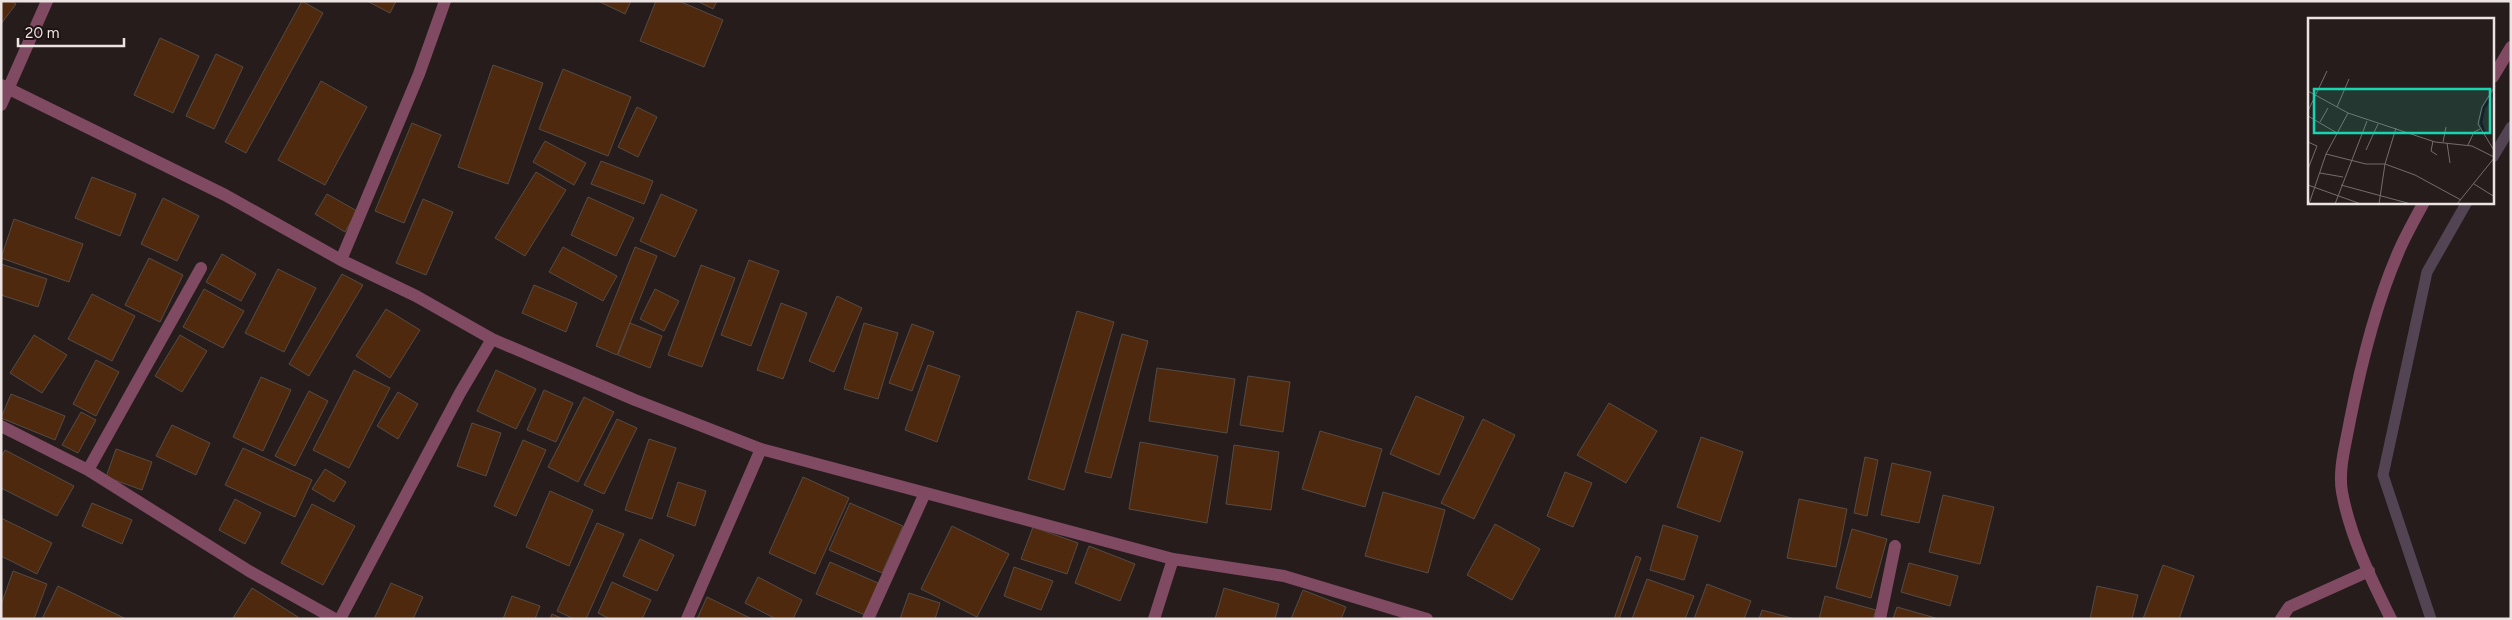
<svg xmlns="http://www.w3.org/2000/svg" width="2512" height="620" font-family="Figtree,sans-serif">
<rect width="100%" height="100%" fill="#261c1b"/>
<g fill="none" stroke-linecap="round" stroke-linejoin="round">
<path stroke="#534454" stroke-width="11" d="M2493 157 2511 127
M2431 619 2383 475 2427 272 2467 202"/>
</g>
<path fill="#4f290e" stroke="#554b45" d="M1 1H11L16 4 1 24Z
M302 1 323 13 246 153 225 142Z
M367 1H396L390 13Z
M598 1H631L625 14Z
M656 1H679L723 20 704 67 640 41Z
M697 1H717L713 9Z
M160 38 199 56 173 113 134 95Z
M216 54 243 67 214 129 186 116Z
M493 65 543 83 508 184 458 167Z
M563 69 631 97 608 156 539 129Z
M321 81 367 107 325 185 278 160Z
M637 107 657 117 638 157 618 147Z
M412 123 441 135 404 223 375 211Z
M545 141 586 163 574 185 533 162Z
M601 161 653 181 644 204 591 184Z
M536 172 566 190 525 256 495 238Z
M92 177 136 194 120 236 75 218Z
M327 194 357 211 345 232 315 214Z
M661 194 697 210 675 257 640 241Z
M588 197 634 218 616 256 571 235Z
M163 198 199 216 177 261 141 244Z
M423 199 453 212 426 275 396 263Z
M14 219 83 244 69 282 1 258Z
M563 247 617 276 603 301 549 272Z
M635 247 657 256 617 355 596 346Z
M222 254 256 274 241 301 206 282Z
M149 258 183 275 160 322 125 305Z
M749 260 779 271 751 346 721 335Z
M1 264 47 279 38 307 1 295Z
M701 265 735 278 702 367 668 355Z
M278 269 316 288 284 352 245 333Z
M342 274 363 285 309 376 289 364Z
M534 285 577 303 566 332 522 313Z
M204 289 244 311 223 348 183 327Z
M655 289 679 301 664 331 640 319Z
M92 294 135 316 112 361 68 339Z
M837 296 862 308 834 372 809 361Z
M781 303 807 313 783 379 757 370Z
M386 309 420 330 390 378 356 356Z
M1077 311 1114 322 1064 490 1028 479Z
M630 323 662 336 650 368 618 355Z
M864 323 898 333 878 399 844 389Z
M912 324 934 332 912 391 889 383Z
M1122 334 1148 341 1111 478 1085 472Z
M34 335 67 355 42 393 10 373Z
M180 335 207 351 182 392 155 376Z
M96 360 119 372 96 416 73 404Z
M928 365 960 376 937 442 905 430Z
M1157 368 1235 379 1227 433 1149 421Z
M354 370 390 388 349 468 313 450Z
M496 370 536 389 516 429 477 411Z
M1248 376 1290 382 1283 432 1240 425Z
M261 377 291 390 263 451 233 437Z
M544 390 573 403 556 442 527 430Z
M309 391 328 401 295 466 275 456Z
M398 392 418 404 398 439 377 426Z
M11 394 65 416 55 440 1 418Z
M1416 396 1464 417 1439 475 1390 454Z
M584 397 614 412 578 482 548 467Z
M1609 403 1657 431 1626 483 1577 455Z
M81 412 96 420 78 453 62 445Z
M617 419 637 428 604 494 584 485Z
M1483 419 1515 435 1474 519 1441 503Z
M472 423 501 433 486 476 457 466Z
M172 425 210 443 196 475 156 456Z
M1320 431 1382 449 1365 507 1302 489Z
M1701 437 1743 452 1720 522 1677 507Z
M649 439 676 448 652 519 625 510Z
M523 440 546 450 516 516 494 506Z
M1140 442 1218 456 1207 523 1129 509Z
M1234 445 1279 452 1271 510 1226 504Z
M243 448 312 480 295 517 225 485Z
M116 449 152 462 142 490 106 477Z
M5 450 74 486 57 516 1 488V457Z
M1865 457 1878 460 1867 516 1854 513Z
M1892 463 1931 472 1919 523 1881 515Z
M325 469 346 482 334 502 312 489Z
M1565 472 1592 483 1573 527 1547 516Z
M803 477 849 498 815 574 769 553Z
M678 482 706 491 695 526 667 516Z
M550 491 593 510 569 566 526 547Z
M1383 492 1445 510 1428 573 1365 556Z
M1943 495 1994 507 1980 564 1929 552Z
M235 499 261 513 245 544 219 530Z
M1799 499 1847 509 1836 567 1787 558Z
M92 503 132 520 122 544 82 526Z
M850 503 903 526 882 573 829 550Z
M312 504 355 526 323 585 281 563Z
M1 518 52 543 37 574 1 556Z
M597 523 624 534 586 619H574L557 611Z
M1495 524 1540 549 1512 600 1467 575Z
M1663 525 1698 536 1684 580 1650 570Z
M952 526 1009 554 977 617 921 589Z
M1033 527 1078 543 1067 574 1021 559Z
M1852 529 1887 539 1871 598 1836 588Z
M640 539 674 555 657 591 623 576Z
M1089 546 1135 564 1120 601 1075 583Z
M1636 556 1641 558 1619 619H1614Z
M830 562 878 583 865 615 816 594Z
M1909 563 1958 576 1950 606 1901 592Z
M2163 565 2194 576 2179 619H2143Z
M1014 567 1053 581 1041 610 1004 596Z
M13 571 47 584 34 619H1V605Z
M758 577 802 600 793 619H776L745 603Z
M1647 579 1694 596 1685 619H1632Z
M612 582 651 600 642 619H610L598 613Z
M391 583 423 597 413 619H374Z
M1707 584 1751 601 1744 619H1694Z
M58 586 126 619H42Z
M2097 586 2138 595 2132 619H2090Z
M252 588 298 617 297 619 233 618Z
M1224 588 1279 604 1275 619H1215Z
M1303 590 1346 607 1341 619H1291Z
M909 593 940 603 935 619H900Z
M512 596 540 606 535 619H503Z
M1825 596 1876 610 1873 619H1819Z
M707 597 752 619H697Z
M1897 607 1939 619H1893Z
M1762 610 1795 619H1759Z
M552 614 563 619H550Z"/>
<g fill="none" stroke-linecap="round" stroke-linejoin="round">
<path stroke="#7f4a62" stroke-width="12" d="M1 85 225 195 341 260 416 296 492 339
M1 105 47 1
M341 260 419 74 445 1
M1 426 88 470 249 571 335 619
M88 470 201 268
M340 619 460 393 492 339 635 400 761 449 1173 559 1284 576 1427 619
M687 619 761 449
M868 619 925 493
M1154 619 1173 559
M1880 619 1895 546
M2281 619 2289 607 2369 571"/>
<path stroke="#7f4a62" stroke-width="12" d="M2493 77 2511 47
M2391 619C2371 579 2350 536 2342 492 2338 469 2346 443 2350 420 2361 364 2375 306 2398 253 2405 236 2415 219 2424 202"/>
</g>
<g transform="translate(2308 18)">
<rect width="186" height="186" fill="#261c1b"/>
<path fill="none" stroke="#120017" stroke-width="2.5" d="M176 114 173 104 176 90 187 73"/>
<path fill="none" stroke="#756c6b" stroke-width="1" d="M187 68 174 89 170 106 187 134M0 73 40 95M29 89 41 61M0 93 19 53M0 98 29 115M12 104 20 90M125 123 123 133 129 137M0 124 9 128 0 151M135 124 138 109M139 125 142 145M160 127 166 114 172 111M58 132 70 106M18 136 58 146H77L107 157 153 182M12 155 35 159M166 166 187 179M0 167 53 186M33 167 103 186M1 186 18 136 40 95 127 124 164 128 186 139M27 186 59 103M71 186 77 146 88 110M149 186 187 139"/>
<path fill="#18d5b2" fill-opacity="0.15" stroke="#18d5b2" stroke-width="2.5" d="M6 71H182V115H6Z"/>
<rect width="186" height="186" fill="none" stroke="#ebe4e3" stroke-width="2.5"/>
</g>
<rect width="2512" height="620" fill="none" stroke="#ebe4e3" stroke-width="5"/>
<path d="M18 38v8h106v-8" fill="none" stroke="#ebe4e3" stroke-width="2.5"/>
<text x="25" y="38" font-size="15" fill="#ebe4e3" stroke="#1d1312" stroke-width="4" paint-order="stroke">20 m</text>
</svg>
